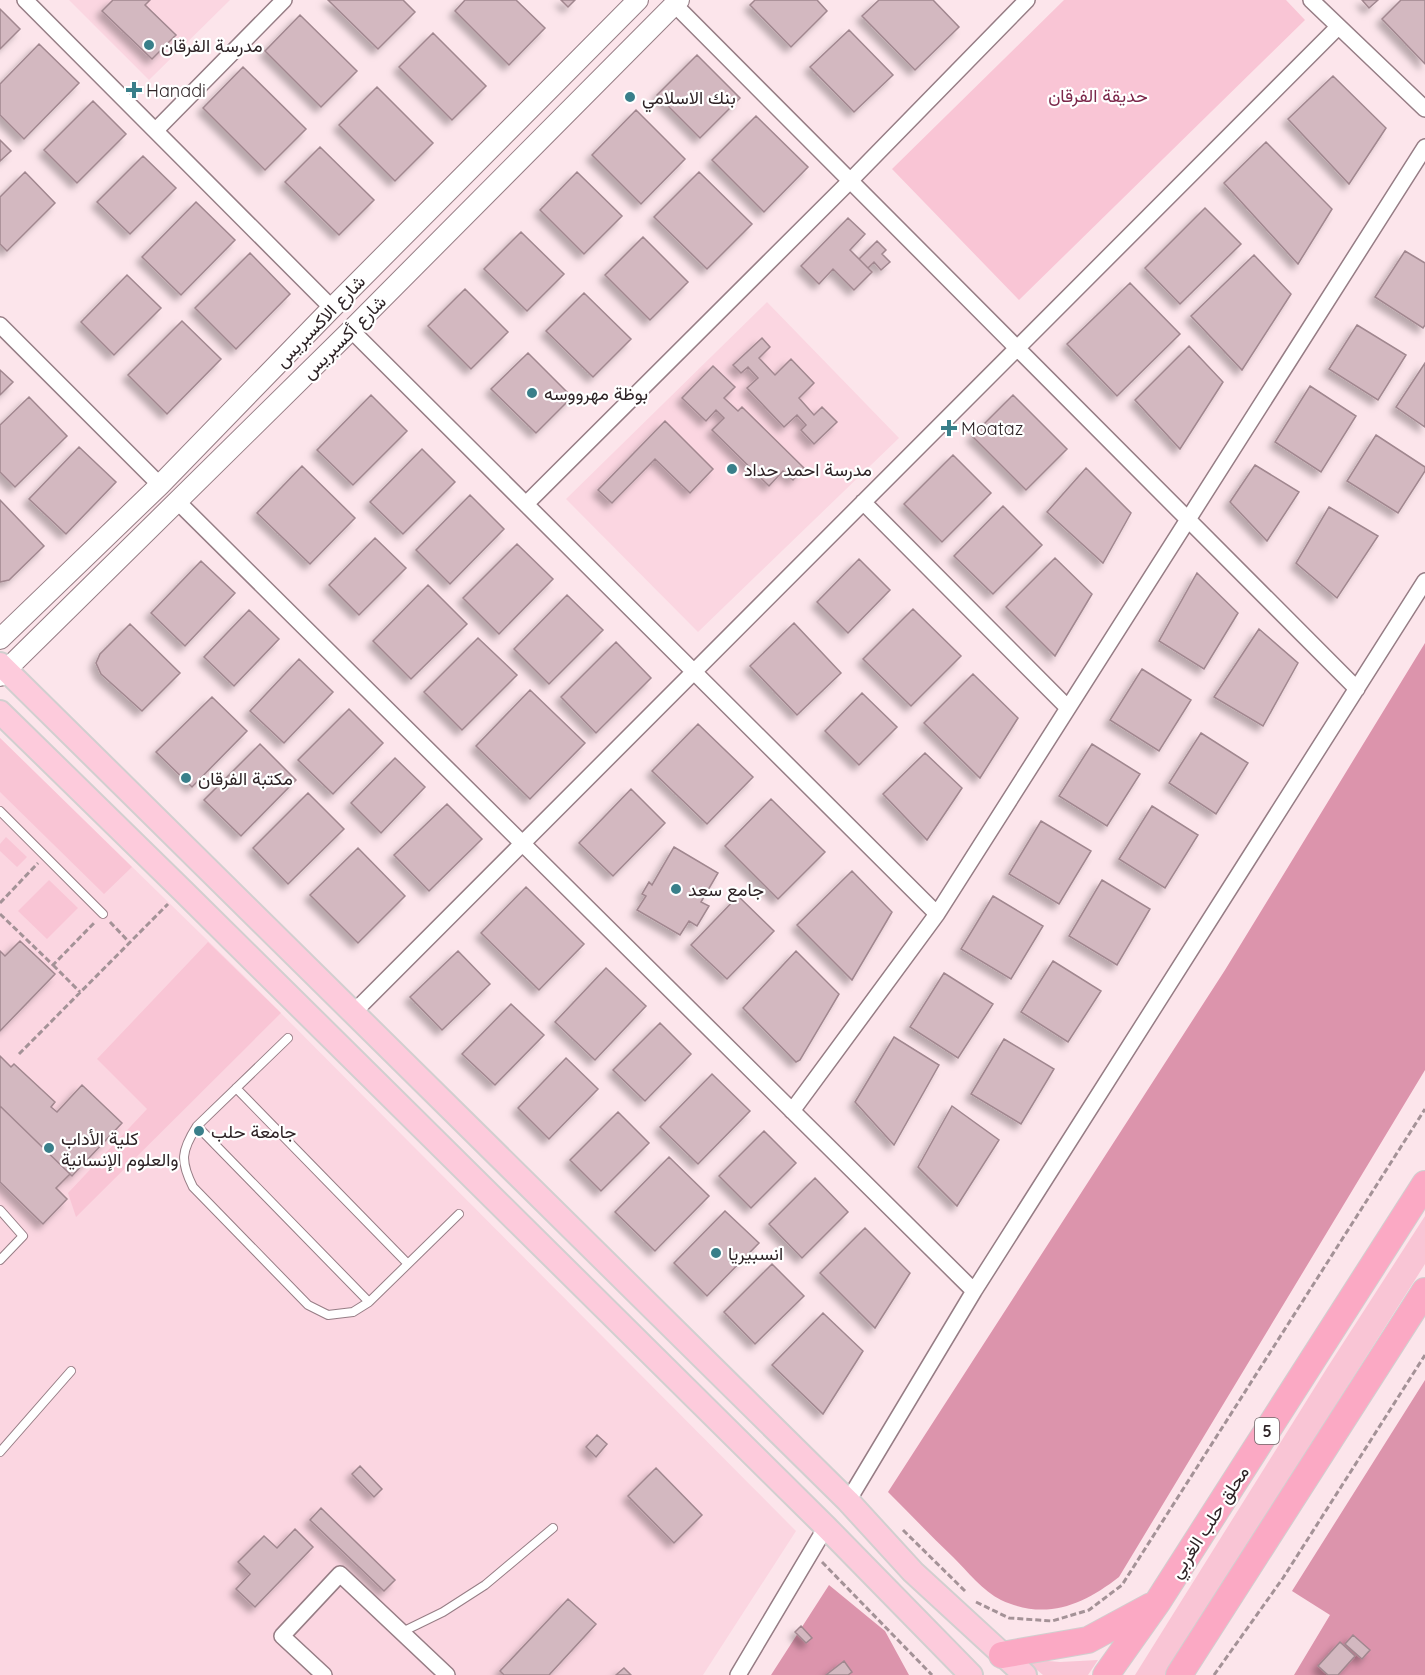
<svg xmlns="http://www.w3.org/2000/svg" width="1425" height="1675" font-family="Quicksand,Vazirmatn,sans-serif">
<defs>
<filter id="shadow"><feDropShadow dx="-5.5" dy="5.5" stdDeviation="3" flood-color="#0004"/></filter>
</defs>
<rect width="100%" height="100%" fill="#fce5eb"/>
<path fill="#fbd6e1" d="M69 0H230L149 80Z
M767 302 899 438 698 632 566 499Z
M0 738 242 974 796 1531 703 1675H0Z"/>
<path fill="#f9c5d5" d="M1064 0H1286L1305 20 1019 300 892 169Z
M0 738 132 867 104 894 0 792Z
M6 837 27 857 17 867 0 851V844Z
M49 880 78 908 47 939 18 911Z
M208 942 281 1013 76 1217 68 1193 147 1109 97 1059Z
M1425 1216V1264L1165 1675H1135L1327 1368Z
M1024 1659 1060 1662 1098 1660 1088 1675H1043Z"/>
<path fill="#dc94ac" d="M1425 643V1070L1119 1577C1083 1605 1046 1621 1001 1600 983 1591 967 1571 953 1557 931 1536 910 1514 888 1492L1225 970Z
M1425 1380V1675H1294L1330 1615 1292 1591Z
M829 1585 885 1631 909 1675H771Z"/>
<path fill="#d3b8c0" stroke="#a1878f" stroke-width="1.5" filter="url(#shadow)" d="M113 0H150L145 5 176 35 152 59 102 11Z
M328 0H403L415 12 378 49Z
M465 0H516L545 28 509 65 455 11Z
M561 0H575L568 7Z
M755 0H817L827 11 791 47 750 5Z
M879 0H933L959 27 915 70 862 16Z
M1362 0H1378L1369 8Z
M1401 0H1425V64L1382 19Z
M0 9 20 29 0 49Z
M300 15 357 71 321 107 265 51Z
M849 30 893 75 854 112 810 67Z
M433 33 486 86 452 120 399 67Z
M39 44 79 83 24 139 0 115V84Z
M697 55 740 98 700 138 657 95Z
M243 67 306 129 265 170 203 108Z
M1333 76 1386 128 1349 184 1288 119Z
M377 87 433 143 395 181 339 125Z
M93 101 126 134 77 183 44 150Z
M636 110 685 159 641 204 592 155Z
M756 116 808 167 764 212 712 160Z
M0 140 11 151 0 161Z
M1266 142 1332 209 1298 264 1224 183Z
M320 147 374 200 339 235 285 182Z
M143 156 176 188 130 234 97 202Z
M25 172 55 203 7 251 0 244V197Z
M577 172 622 216 584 254 540 210Z
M699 172 752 224 707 269 654 217Z
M196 202 235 240 181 295 142 257Z
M1205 208 1241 244 1180 304 1145 268Z
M848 218 865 234 850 250 872 272 854 290 833 269 819 284 801 266Z
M521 232 564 274 527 311 484 269Z
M643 237 688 282 650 320 605 275Z
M877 241 886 250 882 254 890 262 881 270 874 262 868 268 859 259Z
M1405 251 1425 263V325L1423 328 1375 297Z
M250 253 290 294 236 349 195 308Z
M1254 255 1291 294 1242 370 1191 316Z
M127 275 161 308 114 355 81 322Z
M1130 283 1180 334 1117 396 1067 344Z
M465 289 508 332 471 369 428 326Z
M584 293 631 339 593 377 546 331Z
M182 321 221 359 167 414 128 375Z
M1357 325 1406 355 1378 400 1329 369Z
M762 338 770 347 759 358 775 375 791 359 814 383 799 398 814 415 822 407 837 422 814 444 801 430 806 425 797 415 784 427 747 388 758 378 748 367 741 373 733 365Z
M1189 346 1223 382 1180 449 1135 400Z
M528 353 572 397 536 433 491 389Z
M1425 363V427L1396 407Z
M713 366 735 387 724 398 738 411 742 407 804 468 793 480 783 471 769 486 712 430 724 418 716 410 706 421 682 398Z
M0 370 13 382 0 395Z
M1310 386 1356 416 1321 472 1275 442Z
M371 395 407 431 353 485 317 450Z
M1013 395 1067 449 1026 490 972 436Z
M29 397 67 436 15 487 0 472V425Z
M665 421 713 469 690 493 655 459 612 503 598 490Z
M1376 435 1425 467V471L1398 513 1347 481Z
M79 447 116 482 66 534 29 499Z
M422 449 455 482 403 534 370 502Z
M953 455 991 493 942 542 904 504Z
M1255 465 1299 492 1267 541 1230 502Z
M302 466 355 518 310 564 257 513Z
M1086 468 1131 513 1103 563 1047 512Z
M470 495 504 529 450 584 416 550Z
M0 500 44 546 9 580 0 582Z
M1003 506 1042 545 993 594 954 556Z
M1329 507 1378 536 1337 598 1296 563Z
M375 538 406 568 359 615 329 585Z
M517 544 553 579 499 634 463 598Z
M1055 558 1092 594 1055 656 1006 607Z
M859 559 890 590 848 633 817 602Z
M201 561 235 593 185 646 151 613Z
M1197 573 1238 613 1204 669 1159 641Z
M428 585 467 624 411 679 373 641Z
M567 595 603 630 549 684 514 649Z
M913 609 961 656 911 706 863 659Z
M249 610 279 639 234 686 204 657Z
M794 623 841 673 797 715 750 666Z
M130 624 180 673 142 711 101 674 96 663 100 654Z
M1259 629 1298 663 1263 726 1214 697Z
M478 638 517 675 462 730 424 692Z
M616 642 651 678 596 733 561 697Z
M299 659 333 692 284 743 250 711Z
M1142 669 1191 700 1159 751 1110 720Z
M973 674 1018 718 980 778 924 723Z
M530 690 585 743 530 799 476 746Z
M862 693 897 727 859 765 825 731Z
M212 697 247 731 192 787 156 752Z
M349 709 383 743 333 794 298 760Z
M698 724 753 777 707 824 652 771Z
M1201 733 1248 763 1216 814 1169 783Z
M260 744 296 780 241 836 204 800Z
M1092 744 1140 774 1107 826 1059 796Z
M925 753 962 788 927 840 883 794Z
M395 758 425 787 381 833 351 803Z
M631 789 665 823 613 876 579 843Z
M308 793 344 829 288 884 253 848Z
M771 799 825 852 778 899 725 846Z
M447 804 482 839 429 891 394 855Z
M1152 806 1198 835 1165 888 1119 859Z
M1041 821 1091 851 1059 904 1009 874Z
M674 847 718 873 701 902 709 906 697 926 689 921 680 935 637 910 646 896 642 894 649 882 652 885Z
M358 848 405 896 358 943 310 895Z
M852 871 892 912 852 980 797 925Z
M1102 880 1150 909 1117 965 1069 936Z
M526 887 584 944 539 990 481 933Z
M738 896 774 931 727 979 691 945Z
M993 896 1043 926 1011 979 961 949Z
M20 941 55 974 0 1031V951L5 956Z
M20 941 55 974 0 1031V951L5 956Z
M458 951 490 984 442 1030 410 997Z
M796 951 839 994 800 1060 796 1062 743 1008Z
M1053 961 1101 991 1068 1042 1021 1012Z
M606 968 646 1006 595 1060 555 1022Z
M944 973 993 1004 958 1058 910 1027Z
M511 1004 544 1035 495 1085 462 1054Z
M660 1023 691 1054 645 1101 613 1070Z
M894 1037 939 1065 894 1145 855 1102Z
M1004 1039 1054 1069 1021 1124 971 1094Z
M0 1056 11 1067 14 1064 55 1102 51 1107 57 1112 82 1085 122 1123 72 1176 70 1174 56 1188 67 1199 43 1224 0 1182Z
M0 1056 11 1067 14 1064 55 1102 51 1107 57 1112 82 1085 122 1123 72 1176 0 1106Z
M566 1058 598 1089 549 1139 518 1108Z
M712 1074 750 1111 698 1164 660 1127Z
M0 1106 70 1174 56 1188 67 1199 43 1224 0 1182Z
M952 1106 999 1140 957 1206 918 1167Z
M618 1112 649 1143 601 1191 570 1160Z
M764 1131 796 1163 751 1208 719 1176Z
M669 1157 709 1196 655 1251 615 1212Z
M815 1178 848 1212 802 1258 769 1224Z
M725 1211 759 1243 707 1296 674 1263Z
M865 1228 910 1273 875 1328 820 1273Z
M772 1264 804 1296 755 1344 724 1312Z
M823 1313 863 1351 823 1414 772 1365Z
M597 1435 607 1444 596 1457 586 1447Z
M360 1466 382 1489 374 1497 352 1474Z
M656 1468 702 1515 674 1543 628 1496Z
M321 1508 395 1580 384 1591 310 1520Z
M295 1529 313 1547 255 1607 236 1589 250 1574 238 1562 264 1536 277 1548Z
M568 1599 596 1624 549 1675H504L500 1671Z
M801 1626 812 1638 806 1643 795 1632Z
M1353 1635 1370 1650 1362 1659 1345 1644Z
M1340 1642 1355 1656 1338 1675H1328L1318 1666Z
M844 1661 852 1672 848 1675H826Z
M624 1668 631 1675H616Z"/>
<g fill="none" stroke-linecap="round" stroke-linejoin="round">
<defs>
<path id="lane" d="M0 811 103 914
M288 1038 197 1126C181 1151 180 1161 193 1187L308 1305 328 1315 353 1312 369 1302 459 1214
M236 1088 408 1264
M197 1126 369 1302
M0 1210 23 1236 0 1260
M0 1452 71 1371
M402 1632 443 1612 485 1585 553 1528"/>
<path id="street" d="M25 0 332 308
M1311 0 1425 109
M675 5 1357 689
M156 130 284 0
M0 325 160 485
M351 330 937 914
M178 502 974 1291
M863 502 1068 708
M526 504 850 181 1027 0
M353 1013 1338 27
M792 1111 937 914 1425 147
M848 1501 974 1291 1425 581
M324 1675 282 1636 340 1574 447 1675
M738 1675 826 1527"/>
<path id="secondary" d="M0 639 160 485 332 308 638 0
M0 676 351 330 679 0"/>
<path id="primary" d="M0 664 848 1501 913 1572 1025 1675
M0 712 182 890 826 1527 971 1675"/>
<path id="highway" d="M1002 1655 1088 1640 1151 1606
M1106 1675 1157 1603 1425 1184
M1179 1675 1425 1291"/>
</defs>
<use href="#lane" stroke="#967d85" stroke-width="10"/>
<use href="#street" stroke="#967d85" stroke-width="18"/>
<use href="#secondary" stroke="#967d85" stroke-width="22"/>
<use href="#primary" stroke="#d1cfcf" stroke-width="26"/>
<use href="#highway" stroke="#d1cfcf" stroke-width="28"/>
<path stroke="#a49297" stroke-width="3" stroke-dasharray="6 3" stroke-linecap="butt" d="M0 903 38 863
M0 914 53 965 95 922
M110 922 129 942
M53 965 80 992
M19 1054 168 904
M903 1530 965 1591
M822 1562 932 1675
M976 1602 1009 1618 1052 1621 1089 1610 1122 1585 1425 1109
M1214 1675 1283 1578 1425 1355"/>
<use href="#lane" stroke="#fff" stroke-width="8"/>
<use href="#street" stroke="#fff" stroke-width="15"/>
<use href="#secondary" stroke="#fff" stroke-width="20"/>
<use href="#primary" stroke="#fdcbdc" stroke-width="22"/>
<use href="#highway" stroke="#fba9c4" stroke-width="26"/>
</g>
<g fill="#397f8a" stroke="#fff" stroke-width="2">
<circle cx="149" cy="45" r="6"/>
<path d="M131 81h6v6h6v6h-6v6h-6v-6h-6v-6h6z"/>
<circle cx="630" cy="97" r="6"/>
<circle cx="532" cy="393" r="6"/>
<path d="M946 419h6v6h6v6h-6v6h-6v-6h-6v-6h6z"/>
<circle cx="732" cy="469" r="6"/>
<circle cx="186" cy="778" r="6"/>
<circle cx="676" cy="889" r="6"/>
<circle cx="199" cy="1131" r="6"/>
<circle cx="49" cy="1148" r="6"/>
<circle cx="716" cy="1253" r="6"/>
</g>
<g text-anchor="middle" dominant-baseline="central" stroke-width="4.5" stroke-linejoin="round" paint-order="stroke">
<rect fill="#fff" stroke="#6d6567" stroke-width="1.5" x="1255" y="1418" width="24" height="26" rx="4.5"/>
<g font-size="16" font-weight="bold" fill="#2e2326">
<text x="1267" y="1431">5</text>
</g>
<g font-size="18" fill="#2e2326" stroke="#fff" text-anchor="start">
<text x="161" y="45">مدرسة الفرقان</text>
<text x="146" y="90">Hanadi</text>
<text x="642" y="97">بنك الاسلامي</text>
<text x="544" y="393">بوظة مهرووسه</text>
<text x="961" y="428">Moataz</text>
<text x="744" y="469">مدرسة احمد حداد</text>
<text x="198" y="778">مكتبة الفرقان</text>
<text x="688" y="889">جامع سعد</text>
<text x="211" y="1131">جامعة حلب</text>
<text x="61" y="1138">كلية الأداب<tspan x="61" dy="21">والعلوم الإنسانية</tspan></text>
<text x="728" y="1253">انسبيريا</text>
</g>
<g font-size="18" fill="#7c284b" stroke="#fff">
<text x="1098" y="95">حديقة الفرقان</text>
</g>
<g font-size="18" fill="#2e2326" stroke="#fff">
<text transform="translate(320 321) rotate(-46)">شارع الاكسبريس</text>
<text transform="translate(344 337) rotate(-45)">شارع أكسبريس</text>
<text transform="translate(1209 1522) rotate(-57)">محلق حلب الغربي</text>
</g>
</g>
</svg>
